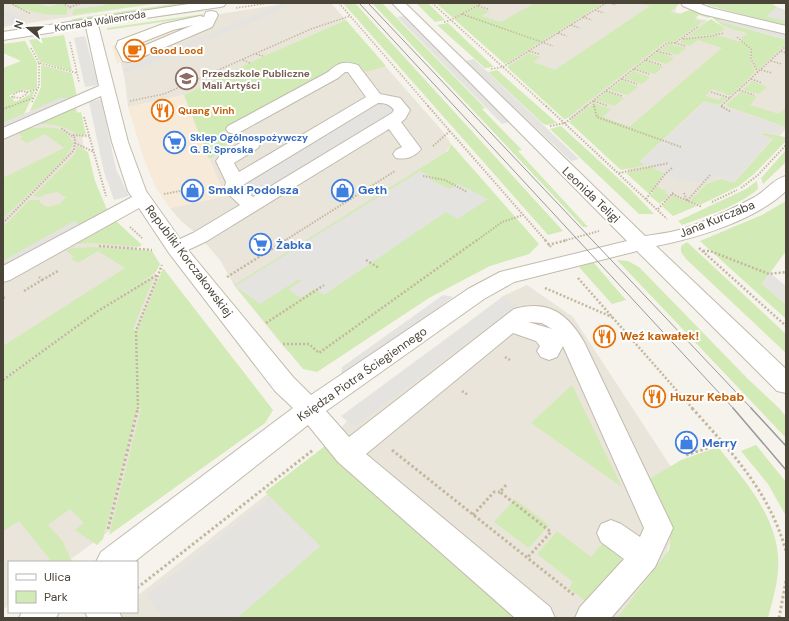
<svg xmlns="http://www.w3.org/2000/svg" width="789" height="621" font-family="'DM Sans',sans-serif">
<rect width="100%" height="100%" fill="#f6f3ec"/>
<path fill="#eae5da" d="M3 3H160L3 27Z
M289 3H331L346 20 255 60 184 95 128 107 125 80 121 62 215 22 220 14Z
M438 3H668L677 6 675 12 786 42V129L734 186 696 204 669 206Z
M365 43 444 133 451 144 317 366 287 351 234 285 220 260 200 237 181 221 170 208 225 196 209 159 229 148 222 132 328 73Z
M76 105 89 174 111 220 141 255 262 419 67 562H9V605L3 610V139Z
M527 285 573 317 688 493 643 618H109L117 612H137V596L322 451 356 410 503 296Z"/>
<path fill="#f7ead8" d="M220 14 215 22 117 64 112 46 182 19Z
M184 95 225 196 170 208 156 188 144 159 128 107Z"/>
<path fill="#d2eab5" d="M12 3H36L49 7 61 3 68 7 66 15C45 15 29 12 10 4Z
M110 3H159L72 15 74 9 101 6Z
M179 3H193L73 21 72 19Z
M343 3H355L563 231 548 235Z
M372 3H382L485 108 482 109 522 150 518 151 588 227H583Z
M416 3H428L445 20 435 22Z
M436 3H480L453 18Z
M535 3H603L505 64 454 19 477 7 490 11 481 16 501 22Z
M640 3H678L679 4 670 12 680 14C693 7 699 10 713 14L708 18 699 15 694 19 701 21 706 19 674 42H665L566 119H564L507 67 529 53 540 57 533 62 555 70 650 6Z
M711 3H776L773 5 778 7 767 16 786 21V26L707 5Z
M198 10 204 11 109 24 117 22Z
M203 14V16L107 30V28Z
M717 15 723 17 719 21 784 39 786 37V44L757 71 751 55V49L741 38 745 35 747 36 746 34 747 33C735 29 722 28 713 18Z
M711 19 725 29 717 34 687 37Z
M346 20 386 66 366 72 357 63 337 65 328 73 222 132 229 148 209 159 184 95 255 60Z
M448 23 494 67 485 68 437 25Z
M64 35 72 71 40 62 29 40Z
M720 36 744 43 748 46 750 52V59L755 72 731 95H725V93L712 89 705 96 719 100 722 97 727 98 719 105 704 101 640 161 646 165 621 170 569 122 594 103 611 109 603 117 629 127 722 48 698 40 690 46 680 43 683 39Z
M25 41 37 63V87L36 89C23 92 21 88 9 96L14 99 13 101C18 102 25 97 30 94V92L35 91 24 114 3 123V68L21 61 3 53V44Z
M669 44 686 48 678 55 660 50Z
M658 52 674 58 667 64 648 59Z
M646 61 663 67 655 74 636 69Z
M41 65 72 73 77 97 30 111 41 87Z
M497 70 557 123 546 125 542 123 488 72Z
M634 71 650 77 642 84 624 78Z
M622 80 638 87 628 95 609 90Z
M752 81 767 87 759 94 743 90Z
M607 92 624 98 615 106 596 100Z
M741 92 757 97 750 105 779 114 786 107V127L726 106V105Z
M79 103V106L75 107 76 113 81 112 86 135 75 134C65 124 49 125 36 123Z
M561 126 631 190 654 214H639L550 129Z
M29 128C48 128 66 123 73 144L70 151 54 169 3 219V178L64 148 45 134 27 143 20 139 23 137 18 134Z
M764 133 785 137 786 141 754 174 739 186 700 205 690 201 706 184 721 179 734 183 773 139 761 134Z
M451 144 539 244 529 254 490 266 429 298 317 372 303 369 234 285 448 151Z
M77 146 88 152 95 181 108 212 3 261V227L29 200H40L39 202 47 207 60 204 66 197 57 192 44 195 42 197 33 196 75 154Z
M786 150V162L763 184 761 178Z
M651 167 664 173 649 194 626 173Z
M757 181 758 189C740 205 705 217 682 225L678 221 746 189Z
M657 187 666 191 665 193 669 195 660 204 650 196Z
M673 196 697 206 673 216 662 206Z
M786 201V251L762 284 786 304V319L700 241 762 215Z
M116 221 142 245 138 247 91 243 77 244Z
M687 242 786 334V353L686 259 681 252V246Z
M92 247 152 251 160 264 156 272 123 294 3 378V346L125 268 98 251 78 263 71 259 74 256 66 251 71 248Z
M617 260 628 261 639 267 748 379 780 409 786 417V438Z
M593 262 626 300 612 304 579 267Z
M163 268 273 410 265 423 109 535 141 408 138 405 103 539 97 545 75 530 84 523 70 509 48 525 62 540 72 562H52L19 521 3 531V380L86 320 142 282 154 277 133 329 137 332Z
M572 385 622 487 531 423Z
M756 445 786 482V516L768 484 741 451Z
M325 446C386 506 449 563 515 618H237L320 546 265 492Z
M718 447C746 482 782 522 778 570 777 587 772 602 768 618H617L669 550C675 526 658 501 648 480L681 460Z
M515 499 549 525 529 548 494 522Z
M557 531 591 557 605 540 621 556V562L618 568 589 604 569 588 573 582 537 554Z"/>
<path fill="#e5e3e0" d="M281 4 288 7 129 73 122 69Z
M777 7 786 10 785 21 766 16Z
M3 9 26 21 3 25Z
M404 16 510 122 502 124 397 17Z
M724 17 786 33V37L785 39 718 21Z
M85 36 98 85 85 87 74 38Z
M474 59 579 159 571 161 465 61Z
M60 98H73L3 130V123Z
M375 98 402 110 252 206 235 182Z
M101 99 116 169 129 196 114 200 104 172 89 102Z
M705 102 782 126 776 133 763 132 758 134 771 139 733 182 719 176 704 183 682 181 640 162Z
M420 171 432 177 429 179 449 189 458 184 488 199 458 219 446 212 324 295 314 289 301 298 288 289 302 281 299 279 260 304 235 286Z
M74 221 82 226 3 271V261Z
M770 273 786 286V304L762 284Z
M443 295 453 297 341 379 342 367Z
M504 296 517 305 354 427 341 416Z
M270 497 320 546 237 618H164L146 596Z"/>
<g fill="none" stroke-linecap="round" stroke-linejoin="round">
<defs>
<path id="minor" d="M195 3H226L224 6 220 7 98 25 128 142 146 191 180 239 193 233 240 205 224 190 226 182 216 161 219 157C230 150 244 137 258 140L260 144 258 148 234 163 239 172 366 97 348 72H345L338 78 240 132 234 134 228 132 226 129 228 126 328 72C339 62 344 61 358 65L380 94 400 98 410 110 405 119 401 122 421 149C415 157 405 160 396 158L393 154 396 150 402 147 389 129 207 241 188 250 293 377 311 395 468 289 500 272 627 241 392 3H405L645 236C657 234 668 233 679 230 704 223 730 210 753 198 765 192 773 179 786 176V191C755 220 698 238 656 246L786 369V393L777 391 637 251 514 282 484 299 326 411 349 437 514 309C548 299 568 314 584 342L673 528 655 567 611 618H575L580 607 624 559 601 542 597 533 601 524 611 520 621 524 640 537 644 528 563 346 557 357 549 360 541 357 537 351 540 346 536 341 513 333 366 454 550 607 555 618H515L338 462 308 425 134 562H96L101 552 293 408 275 391 169 253 139 208 10 280 3 282V266L132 197 128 191 112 142 101 96 3 139V128L99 86 86 27 3 40V32ZM378 103C385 103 390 104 394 110L392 113 253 197 242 189 243 185ZM528 322 542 323 552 329Z
M681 3H698L711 8 786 26V34L702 14 683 6Z
M211 11 216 12 218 15 212 27 133 61 128 62 123 61 116 47 118 41 163 24 200 16 204 17 206 12ZM193 25 132 51 130 47 173 30Z
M22 612H59L56 618H19Z
M85 612H119L122 618H88Z"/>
</defs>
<use href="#minor" stroke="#c2bbae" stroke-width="2"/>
<path stroke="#c4b79f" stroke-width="1.5" stroke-dasharray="1.5 1.5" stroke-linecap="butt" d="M10 3 31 14
M62 3 70 7V9
M339 3 429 107
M432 3 547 107
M610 3 616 5
M478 6 488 9
M70 7 82 3
M236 8 269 3
M595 10 604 13
M462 14 553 46
M583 17 592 20
M444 22 451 20 482 3
M571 25 580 28
M558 33 567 36
M737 37 751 49V59L758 73
M683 39 712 36 724 33
M70 42 79 82
M675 43 685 46
M31 48 39 63 77 73
M529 51 539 54
M657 51 672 55
M781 51 786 53
M256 54 263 56
M243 60 250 63
M646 60 661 65
M771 61 782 64
M491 69 503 67 606 3
M634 69 649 74
M761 70 772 73
M622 79 637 84
M751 79 762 83
M739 90 754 95
M21 91 27 92V94L20 98 12 97 15 93Z
M606 91 622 96
M27 92 38 89
M711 92 730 98
M130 101 164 94 311 29 350 16
M593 101 594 107
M594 101 608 106
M32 102 39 86V63
M9 107 33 98
M585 107 667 43H675L699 26
M723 107 721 106 786 46"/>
<path stroke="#c4b79f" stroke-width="2" stroke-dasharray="1.5 1.5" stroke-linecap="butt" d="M428 106 546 241
M546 106 667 219
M594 106 597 117 681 147
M721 106 731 112
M3 109 11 106
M84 117 106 196
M550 126 565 123 587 106
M73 135 89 136
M75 143 94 152
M433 146 450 131
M619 173 669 163
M423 176 445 180 467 192
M741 188 758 175 786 145
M684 193 687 201 710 175
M164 194 180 191
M672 194 702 207
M646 199 665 174 672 168
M712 202 737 190
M658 209 674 192
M3 223 74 150 75 138 61 128
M130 227 142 238
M284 241 395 171
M476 241 502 222 523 215
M563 241 599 231"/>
<path stroke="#c4b79f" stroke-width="2.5" stroke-dasharray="2 2" stroke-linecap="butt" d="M545 240 551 247
M548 245 567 240
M99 246 152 250
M699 248 786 326
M703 251H710L769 274 786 272
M366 260 379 268
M227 277 286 240
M578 278 693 409
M42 280 58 271
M545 288 612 317
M24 291 42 280 39 277
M3 298 5 297
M266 323 324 285
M283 344H309L319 353 477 240
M505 357 510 360
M3 380 98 311 157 275
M462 391 468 395
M138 409 136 331 162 265"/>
<path stroke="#c4b79f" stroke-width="3" stroke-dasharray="2.5 2.5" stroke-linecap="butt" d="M692 408C733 454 769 491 786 551
M392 450 574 595
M686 455 723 443
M506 485 500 492 551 532 527 558
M473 515 494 492H500
M108 529 138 408
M137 588 313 450
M779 618 786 581"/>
<use href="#minor" fill="#fff" fill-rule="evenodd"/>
<path stroke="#9a9a9a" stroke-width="1" d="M359 3 734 409
M368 3 752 409"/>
<path stroke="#9a9a9a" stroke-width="1.5" d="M733 408 786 470
M751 408 786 446"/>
</g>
<defs>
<symbol id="cafe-ring" viewBox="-11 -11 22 22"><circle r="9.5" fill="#fff" stroke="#e8710a" stroke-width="1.5"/><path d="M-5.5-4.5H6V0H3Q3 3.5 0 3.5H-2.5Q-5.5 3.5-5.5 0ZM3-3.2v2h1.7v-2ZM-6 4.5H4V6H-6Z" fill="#e8710a"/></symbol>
<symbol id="school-ring" viewBox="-11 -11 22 22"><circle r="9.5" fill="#fff" stroke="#8d6e63" stroke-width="1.5"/><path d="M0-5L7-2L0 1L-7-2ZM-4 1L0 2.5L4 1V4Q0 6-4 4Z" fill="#8d6e63"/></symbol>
<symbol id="restaurant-ring" viewBox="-11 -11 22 22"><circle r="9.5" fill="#fff" stroke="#e8710a" stroke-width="1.5"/><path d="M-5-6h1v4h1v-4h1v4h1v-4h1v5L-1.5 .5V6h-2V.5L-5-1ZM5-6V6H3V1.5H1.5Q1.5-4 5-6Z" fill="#e8710a"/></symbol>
<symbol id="supermarket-ring" viewBox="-11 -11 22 22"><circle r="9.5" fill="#fff" stroke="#3f7fe0" stroke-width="1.5"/><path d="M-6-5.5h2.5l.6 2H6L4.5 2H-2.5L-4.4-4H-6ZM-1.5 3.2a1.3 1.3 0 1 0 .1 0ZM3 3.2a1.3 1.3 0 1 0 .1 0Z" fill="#3f7fe0"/></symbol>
<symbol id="shop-ring" viewBox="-11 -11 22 22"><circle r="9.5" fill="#fff" stroke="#3f7fe0" stroke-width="1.5"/><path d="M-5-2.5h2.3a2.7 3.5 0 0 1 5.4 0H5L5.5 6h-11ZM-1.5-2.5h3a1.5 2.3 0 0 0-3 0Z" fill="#3f7fe0"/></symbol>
</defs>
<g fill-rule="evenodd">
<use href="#cafe-ring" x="122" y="38" width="25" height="25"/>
<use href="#school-ring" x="174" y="66" width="25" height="25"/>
<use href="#restaurant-ring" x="150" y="98" width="25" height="25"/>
<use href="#supermarket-ring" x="162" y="130" width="25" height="25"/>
<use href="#shop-ring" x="180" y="178" width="25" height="25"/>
<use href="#shop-ring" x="330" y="178" width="25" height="25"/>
<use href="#supermarket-ring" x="248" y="232" width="25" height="25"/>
<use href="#restaurant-ring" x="592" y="324" width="25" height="25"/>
<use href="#restaurant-ring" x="642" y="384" width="25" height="25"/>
<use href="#shop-ring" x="674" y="430" width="25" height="25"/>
</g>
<g text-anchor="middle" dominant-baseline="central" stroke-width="4" stroke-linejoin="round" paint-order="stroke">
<g font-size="10" fill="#4b4439" stroke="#fff">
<text transform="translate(100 21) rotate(-9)">Konrada Wallenroda</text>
</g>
<g font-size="10" font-weight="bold" fill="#c56008" stroke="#fff" text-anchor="start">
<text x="150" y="50">Good Lood</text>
<text x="178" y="110">Quang Vinh</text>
</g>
<g font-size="10" font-weight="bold" fill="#785e54" stroke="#fff" text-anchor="start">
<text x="202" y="73">Przedszkole Publiczne<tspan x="202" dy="12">Mali Artyści</tspan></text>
</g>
<g font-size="10" font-weight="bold" fill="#366cbe" stroke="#fff" text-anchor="start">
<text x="190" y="137">Sklep Ogólnospożywczy<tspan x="190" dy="12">G. B. Sproska</tspan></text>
</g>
<g font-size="12" font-weight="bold" fill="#366cbe" stroke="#fff" text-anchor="start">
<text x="208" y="190">Smaki Podolsza</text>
<text x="358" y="190">Geth</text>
<text x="276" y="245">Żabka</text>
<text x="702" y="443">Merry</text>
</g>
<g font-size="12" fill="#4b4439" stroke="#fff">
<text transform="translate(591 195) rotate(44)">Leonida Teligi</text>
<text transform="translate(717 219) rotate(-22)">Jana Kurczaba</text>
<text transform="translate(189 261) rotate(53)">Republiki Korczakowskiej</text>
<text transform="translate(362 374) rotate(-35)">Księdza Piotra Ściegiennego</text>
</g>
<g font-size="12" font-weight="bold" fill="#c56008" stroke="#fff" text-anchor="start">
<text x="620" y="336">Weź kawałek!</text>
<text x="670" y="397">Huzur Kebab</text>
</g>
</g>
<rect width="789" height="621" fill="none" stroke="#4b4439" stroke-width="8"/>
<rect x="8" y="561" width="130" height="52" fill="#ffffff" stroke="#b7b4b0"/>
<rect x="16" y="574" width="20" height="6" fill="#ffffff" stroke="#b7b4b0"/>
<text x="44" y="581" font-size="12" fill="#4b4439">Ulica</text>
<rect x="16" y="591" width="20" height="12" fill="#d2eab5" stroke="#b7b4b0"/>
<text x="44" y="601" font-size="12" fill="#4b4439">Park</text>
<g transform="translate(28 28) rotate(289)" stroke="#ffffff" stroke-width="3" paint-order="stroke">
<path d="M0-3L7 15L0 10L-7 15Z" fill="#4b4439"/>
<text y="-6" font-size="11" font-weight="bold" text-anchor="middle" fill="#4b4439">N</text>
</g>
</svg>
